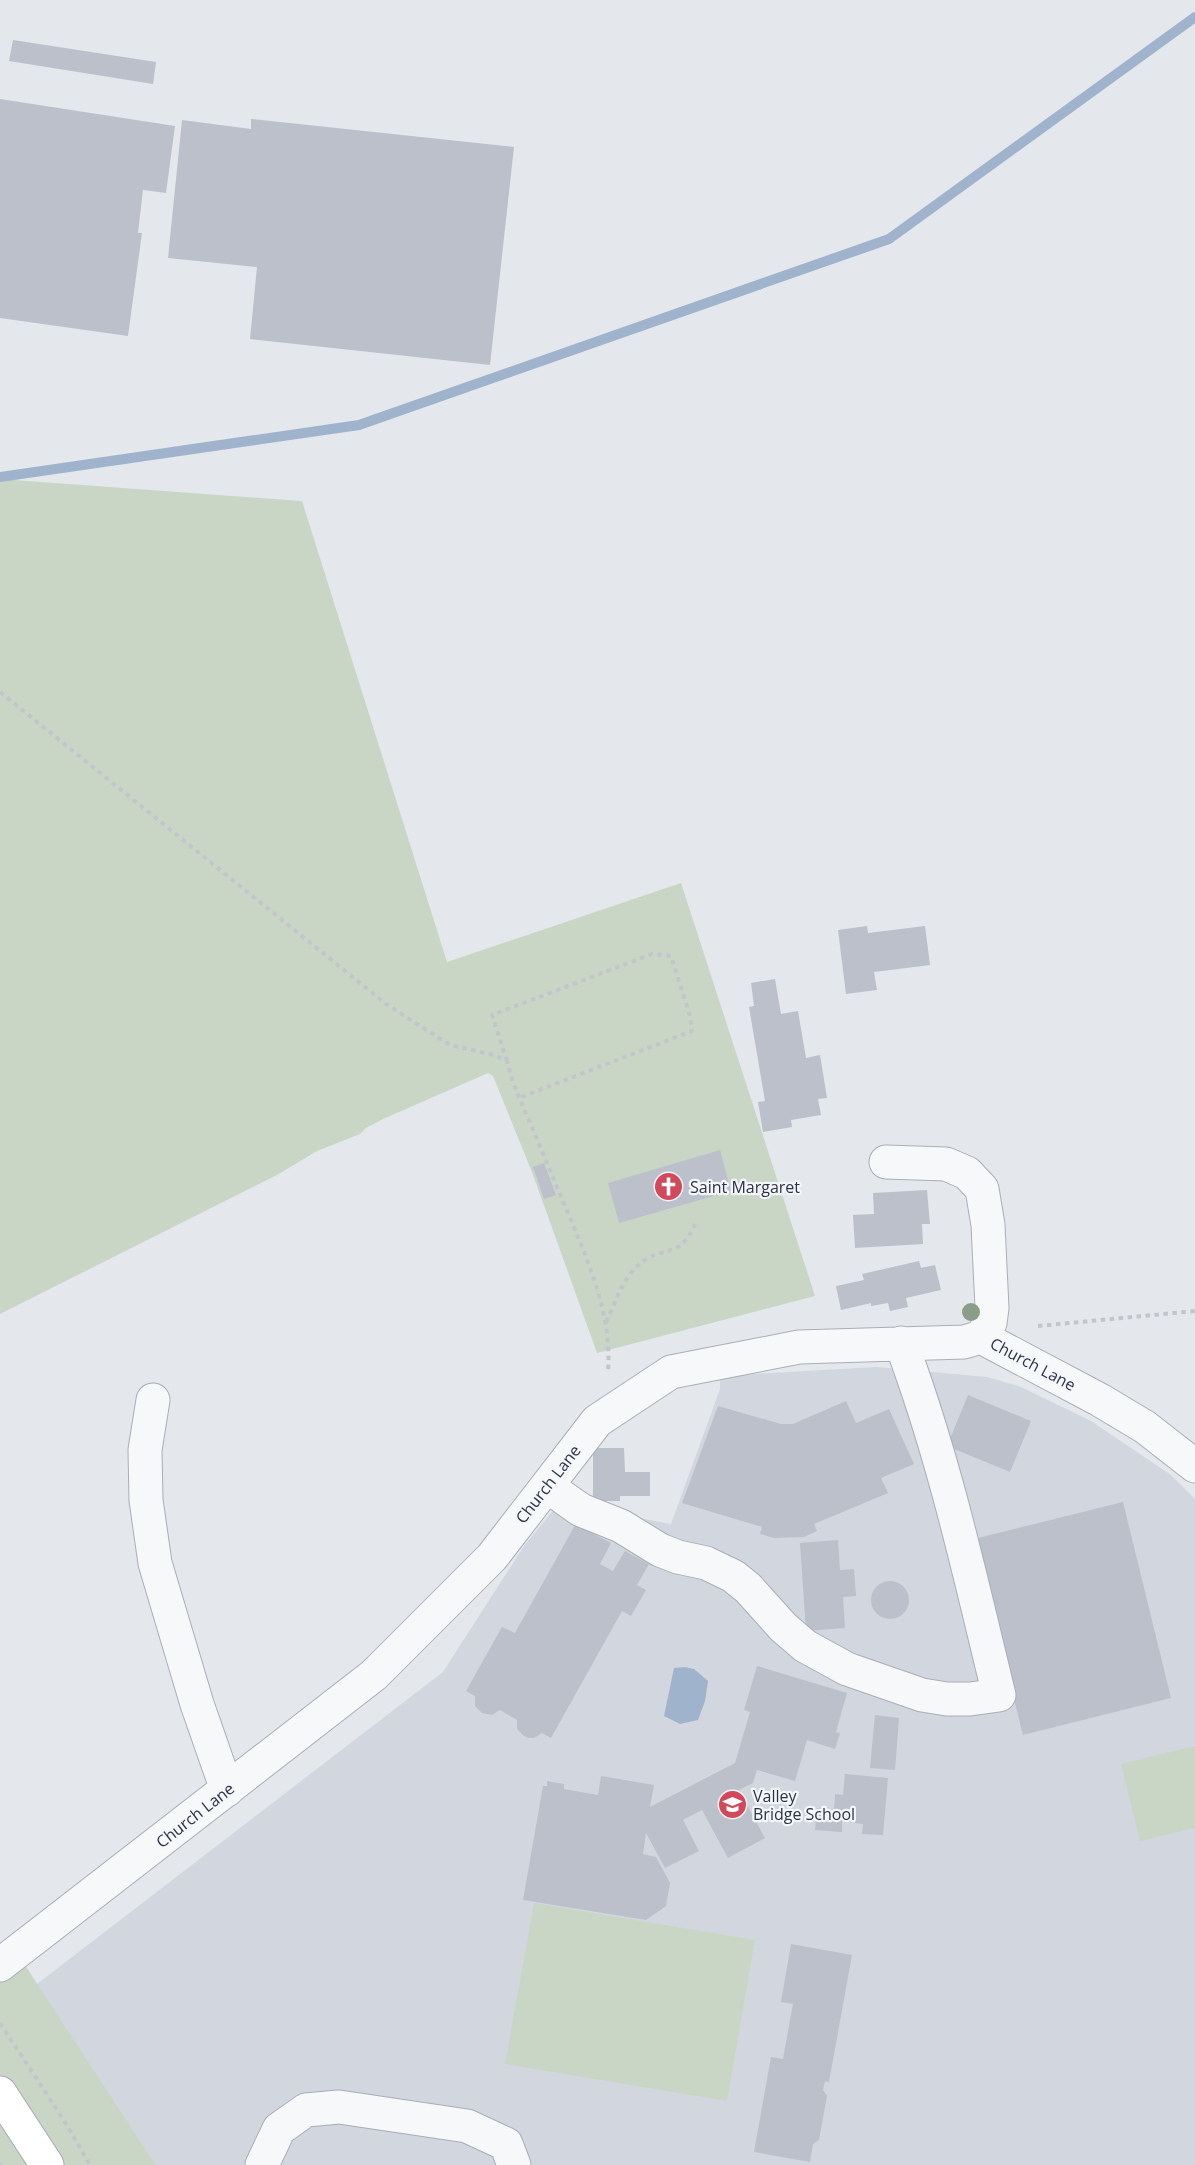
<svg xmlns="http://www.w3.org/2000/svg" width="1195" height="2165" font-family="'Open Sans',sans-serif">
<rect width="100%" height="100%" fill="#e4e7ec"/>
<path fill="#d2d6de" d="M876 1367 987 1377 1021 1387 1091 1421 1171 1475 1195 1499V2165H156L37 1984 443 1672 524 1546 570 1490 597 1510 671 1524 720 1389V1376Z"/>
<path fill="#c9d6c5" d="M0 479 302 501 447 962 681 883 815 1296 597 1353 532 1172 493 1076 488 1073 383 1119 366 1128 360 1134 317 1151 277 1175 0 1314Z
M1195 1746V1828L1140 1841 1121 1764Z
M534 1903 755 1940 727 2101 505 2064Z
M17 1953 156 2165H0V1965Z"/>
<path fill="#9fb4cc" d="M685 1667 694 1669 708 1681 705 1701 698 1720 680 1724 664 1716 674 1668Z"/>
<g fill="none" stroke-linecap="round" stroke-linejoin="round">
<path stroke="#9fb4cc" stroke-width="10" d="M0 477 359 425 889 239 1195 17"/>
</g>
<path fill="#bbc0ca" d="M13 40 156 62 153 84 9 61Z
M0 99 175 126 166 193 143 190 138 233H142L128 336 0 318Z
M251 119 514 147 490 365 250 339 257 267 168 258 182 120 251 129Z
M867 926 868 933 925 926 930 965 874 972 877 990 846 994 838 930Z
M775 979 781 1014 798 1011 806 1058 820 1055 827 1098 818 1099 821 1115 791 1120 792 1127 763 1132 758 1102 765 1101 749 1007 754 1006 751 983Z
M720 1150 731 1191 619 1223 608 1183Z
M544 1163 556 1195 544 1199 533 1167Z
M927 1190 930 1224H922L923 1244 855 1248 853 1215 874 1214 873 1193Z
M919 1261 921 1268 935 1265 941 1290 906 1298 908 1307 890 1311 888 1303 871 1306V1303L841 1310 836 1286 864 1280 862 1274Z
M968 1395 1031 1421 1010 1472 947 1446Z
M846 1401 856 1423 889 1409 914 1464 881 1478 888 1493 814 1524 817 1531 804 1537 774 1538 760 1534 762 1527 682 1503 718 1406 781 1424H793Z
M593 1448H624L625 1472H650V1496H620V1501H593Z
M1123 1502 1171 1698 1023 1735 974 1539Z
M579 1518 585 1529 611 1543 600 1564 613 1571 625 1551 649 1564 637 1585 646 1590 631 1616 622 1611 551 1738 542 1733 534 1738H529L524 1736 517 1729V1720L500 1710 492 1715 482 1713 475 1706V1696L466 1691 502 1627 515 1633Z
M838 1540 840 1570 854 1569 856 1596 843 1597 845 1628 806 1631 800 1543Z
M871 1600a19 19 0 1 1 38 0a19 19 0 1 1-38 0Z
M757 1666 847 1693 836 1732 840 1733 835 1749 807 1740 795 1781 757 1770 753 1783 739 1790 765 1838 728 1858 702 1810 683 1820 699 1851 665 1868 646 1833 643 1854 656 1857 670 1883 666 1906 646 1920 523 1900 543 1786H547V1781L564 1784V1789L598 1795 601 1776 654 1785 650 1807 735 1763 750 1712 744 1710Z
M875 1715 899 1718 895 1770 870 1768Z
M845 1774 888 1778 883 1835 862 1834 863 1824 842 1821V1832L815 1830 817 1808 834 1810 835 1794 843 1795Z
M791 1944 852 1955 829 2082 825 2081 823 2090 827 2096 819 2140 813 2144 810 2162 754 2152 771 2057 783 2059 793 2004 781 2002Z"/>
<g fill="none" stroke-linecap="round" stroke-linejoin="round">
<defs>
<path id="minor" d="M886 1162 946 1164 967 1173 982 1189 988 1225 992 1308 990 1323 981 1337
M153 1400 145 1450 146 1500 155 1563 197 1704 227 1790
M547 1486 581 1510 621 1526 660 1550 678 1557 706 1563 733 1576 748 1588 783 1627 805 1646 847 1669 922 1695 947 1699H970L999 1695C970 1576 944 1457 901 1343
M0 1965 374 1675 492 1557 597 1421 671 1372 799 1347 964 1342 981 1337 1100 1400 1145 1427 1195 1466
M262 2165 279 2129 306 2110 339 2107 467 2126 506 2144 514 2165"/>
<path id="major" d="M0 2093 47 2165"/>
</defs>
<use href="#minor" stroke="#a9aeb7" stroke-width="35"/>
<use href="#major" stroke="#a3abb8" stroke-width="35"/>
<path stroke="#c2c5cb" stroke-width="4" stroke-dasharray="4.5 4.5" stroke-linecap="butt" d="M0 692 386 1004 450 1045 494 1055 507 1061C512 1084 522 1104 531 1125 544 1156 557 1187 570 1218 591 1268 612 1317 608 1372
M507 1061 492 1015 652 954 671 956 690 1016 692 1031 519 1098
M606 1322C616 1301 623 1277 641 1263 664 1244 679 1261 695 1224
M1038 1326 1195 1311
M0 2023 65 2122 90 2165
M0 2164 1 2165"/>
<use href="#minor" stroke="#f7f8fa" stroke-width="33"/>
<use href="#major" stroke="#fff" stroke-width="33"/>
</g>
<circle fill="#899d89" cx="971" cy="1312" r="9"/>
<defs>
<symbol id="church-disc" viewBox="-11 -11 22 22"><circle r="9.5" fill="#d1495b" stroke="#f4f6f9"/><path d="M-1.2-6h2.4v3.5h3.3v2.4h-3.3V6h-2.4V-.1h-3.3v-2.4h3.3Z" fill="#fff"/></symbol>
<symbol id="school-disc" viewBox="-11 -11 22 22"><circle r="9.5" fill="#d1495b" stroke="#f4f6f9"/><path d="M0-5L7-2L0 1L-7-2ZM-4 1L0 2.5L4 1V4Q0 6-4 4Z" fill="#fff"/></symbol>
</defs>
<g fill-rule="evenodd">
<use href="#church-disc" x="652" y="1170" width="33" height="33"/>
<use href="#school-disc" x="716" y="1788" width="33" height="33"/>
</g>
<g text-anchor="middle" dominant-baseline="central" stroke-width="4.5" stroke-linejoin="round" paint-order="stroke">
<g font-size="16" fill="#2b3445" stroke="#f4f6f9" text-anchor="start">
<text x="690" y="1187">Saint Margaret</text>
<text x="753" y="1796">Valley<tspan x="753" dy="18">Bridge School</tspan></text>
</g>
<g font-size="16" fill="#2b3445" stroke="#f4f6f9">
<text transform="translate(1033 1364) rotate(28)">Church Lane</text>
<text transform="translate(548 1484) rotate(-52)">Church Lane</text>
<text transform="translate(195 1815) rotate(-38)">Church Lane</text>
</g>
</g>
</svg>
